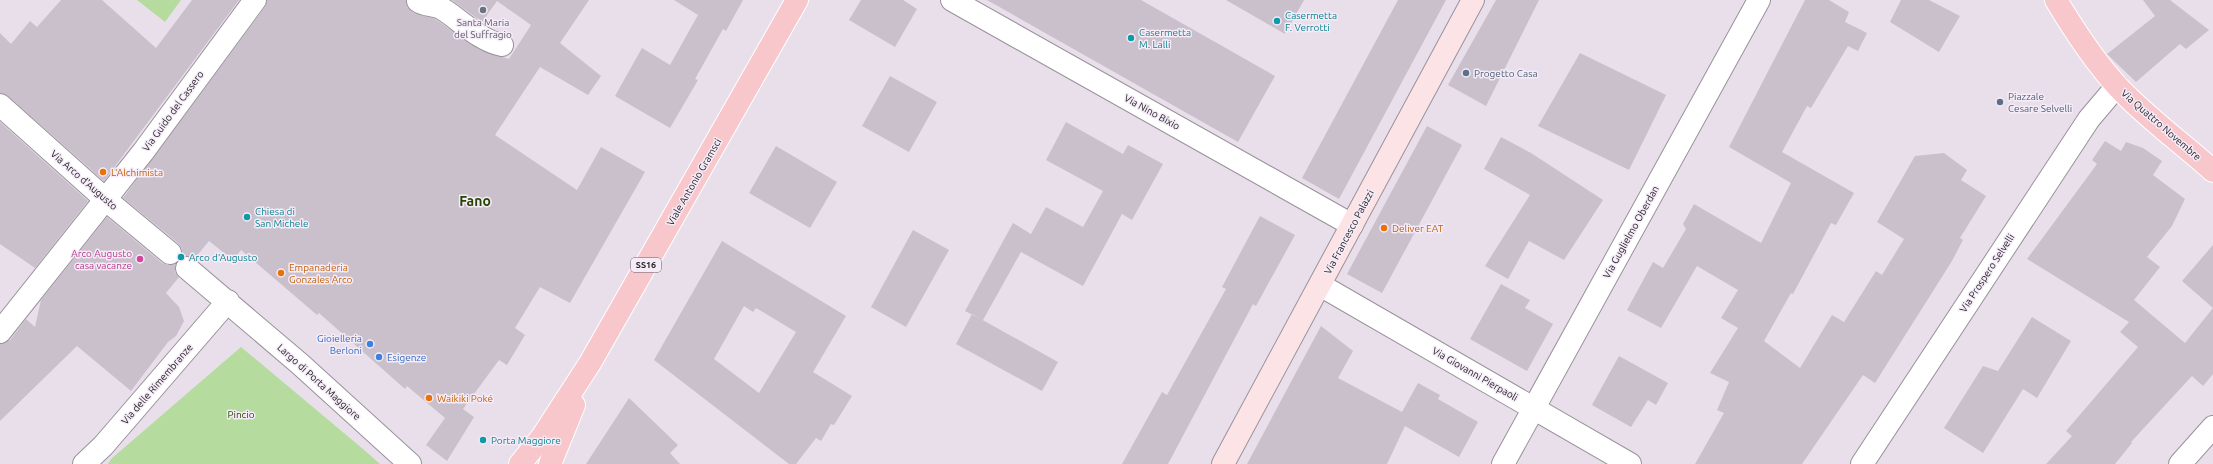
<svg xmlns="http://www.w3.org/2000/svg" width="2213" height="464" font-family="Ubuntu,sans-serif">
<rect width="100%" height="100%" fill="#e8dfea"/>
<path fill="#b6db9e" d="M137 0H181L165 22Z
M241 347 363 449 380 464H108L111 459Z"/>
<path fill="#c9c0cb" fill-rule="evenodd" d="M61 0H102L156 48 192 0H239L104 181 8 96 0 93V33L11 44 30 21 37 27Z
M267 0H406L407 7 414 13 435 19 480 50 509 59 531 25 497 1 482 22 452 0H589L560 43 601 76 588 95 540 67 495 135 577 190 601 147 645 172 570 303 540 287 515 328 525 335 507 365 499 360 463 409 474 417 447 461 426 445 445 418 407 386 405 389 319 313 317 315 241 250 233 260 209 241 195 258 189 256 181 257 182 249 178 243 123 198 265 7Z
M674 0H743L726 31 723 29 695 79 698 80 670 128 615 96 642 48 670 65 698 15Z
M861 0H903L917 9 895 47 849 20Z
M987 0H1141L1275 76 1238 142Z
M1226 0H1304L1285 34Z
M1398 0H1446L1339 199 1302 178Z
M1496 0H1539L1486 106 1448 85Z
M1805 0H1829L1849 12 1845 22 1867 33 1858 51 1848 46 1811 108 1807 106 1782 152 1854 193 1836 225 1831 223 1793 294 1791 293 1764 341 1800 368 1832 315 1844 322 1876 271 1882 275 1904 239 1877 222 1915 156 1944 153 1967 170 1961 180 1986 196 1960 238 1963 240 1952 261 1875 383 1863 375 1802 464H1695L1724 413 1717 410 1729 382 1710 373 1738 328 1721 318 1738 290 1697 266 1661 328 1627 310 1653 262 1663 268 1686 229 1683 224 1694 204 1761 243 1791 183 1729 147Z
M1901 0H1929L1960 16 1939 52 1890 22Z
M2143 0H2170L2209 30 2186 49 2180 44 2136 82 2107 54 2155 16Z
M1580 53 1666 95 1629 170 1538 126Z
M890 76 937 102 909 152 862 126Z
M0 122 88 201 35 268 0 244Z
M1066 122 1123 154 1128 145 1163 164 1132 220 1122 214 1083 286 1021 252 983 320 965 311 1013 223 1031 234 1046 207 1083 227 1103 191 1046 160Z
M1427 126 1462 145 1382 293 1347 274Z
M1501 137 1531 153 1603 200 1564 260 1529 241 1508 279 1485 266 1530 195 1484 169Z
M2105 141 2121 151 2126 142 2143 148 2162 161 2153 175 2185 199 2172 226 2147 257 2160 267 2134 300 2185 343 2213 308 2182 281 2213 245V374L2203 386 2192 376 2131 442 2132 443 2115 464H2046L2072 436 2066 431 2138 347 2120 332 2129 322 2027 259 2097 164 2092 160Z
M776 146 837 182 810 228 749 193Z
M1260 216 1295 235 1256 306 1253 304 1168 464H1122L1162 392 1167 395 1226 289 1222 287Z
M107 217 162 263 168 265 175 264V272L179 277 166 293 179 307 184 321 176 336 168 342 131 391 77 346 0 421V344L10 340 26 319 35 327 41 300Z
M913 230 949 250 906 327 871 307Z
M722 241 846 316 813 372 852 396 834 425 831 424 821 441 816 438 796 464H789L654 360ZM744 306 753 312 756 308 796 332 759 393 714 359Z
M1501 284 1530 300 1525 308 1553 324 1527 371 1470 339Z
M972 314 1058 362 1042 391 956 344Z
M2032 317 2071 341 2037 398 2023 389 1983 453 1944 428 1983 366 1998 371Z
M1321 326 1353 351 1338 378 1402 412 1418 383 1440 395 1438 399 1478 422 1459 457 1405 426 1387 464H1247Z
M1619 356 1668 383 1656 405 1648 400 1631 427 1592 405Z
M629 398 678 445 670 453 680 464H586Z"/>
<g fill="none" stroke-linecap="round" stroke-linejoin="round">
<defs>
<path id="street" d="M952 0 1352 225
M418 1C425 6 433 4 441 8 461 20 478 40 502 45
M0 105 105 199 170 253
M187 268 300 364 410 464
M1320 285 1630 464
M0 332 143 152 255 0
M84 464 103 446 228 301
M1503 464 1759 0
M1862 464 2089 119 2117 86
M2180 464 2213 427"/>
<path id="secondary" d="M1223 464 1473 0"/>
<path id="primary" d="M2056 0C2074 30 2094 61 2118 87 2147 118 2182 143 2213 171
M520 464 542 437 590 363 797 0
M550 464 574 405"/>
</defs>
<use href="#street" stroke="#99919b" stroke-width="24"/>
<use href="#secondary" stroke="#99919b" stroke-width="24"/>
<use href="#primary" stroke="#fff" stroke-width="24"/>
<use href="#street" stroke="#fff" stroke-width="22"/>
<use href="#secondary" stroke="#fce3e5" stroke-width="22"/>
<use href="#primary" stroke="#f8c7cb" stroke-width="22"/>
</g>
<circle fill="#6b7280" stroke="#f5ecf8" stroke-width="1.5" cx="483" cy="10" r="4"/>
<g fill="#0f9aa8" stroke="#f5ecf8" stroke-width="1.5">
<circle cx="1277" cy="21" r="4"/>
<circle cx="1131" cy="38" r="4"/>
<circle cx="247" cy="217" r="4"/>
<circle cx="181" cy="257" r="4"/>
<circle cx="483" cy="440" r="4"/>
</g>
<g fill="#5c6f8a" stroke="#f5ecf8" stroke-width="1.5">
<circle cx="1466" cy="73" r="4"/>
<circle cx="2000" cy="102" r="4"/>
</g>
<g fill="#e8710a" stroke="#f5ecf8" stroke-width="1.5">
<circle cx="103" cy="172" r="4"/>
<circle cx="1384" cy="228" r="4"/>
<circle cx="281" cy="273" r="4"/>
<circle cx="429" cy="398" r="4"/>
</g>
<circle fill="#d1479c" stroke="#f5ecf8" stroke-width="1.5" cx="140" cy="259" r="4"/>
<g fill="#3f7fe0" stroke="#f5ecf8" stroke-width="1.5">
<circle cx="370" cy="344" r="4"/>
<circle cx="379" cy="357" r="4"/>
</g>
<g text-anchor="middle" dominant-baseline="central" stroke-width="3" stroke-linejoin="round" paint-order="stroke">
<rect fill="#f5ecf8" stroke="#645f66" stroke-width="1" x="631" y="258" width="30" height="14" rx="3"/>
<g font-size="9" font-weight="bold" fill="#262327">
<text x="646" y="265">SS16</text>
</g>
<g font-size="10" fill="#0d838f" stroke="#f5ecf8" text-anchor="start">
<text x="1285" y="15">Casermetta<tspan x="1285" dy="12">F. Verrotti</tspan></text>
<text x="1139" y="32">Casermetta<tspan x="1139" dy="12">M. Lalli</tspan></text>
<text x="255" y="211">Chiesa di<tspan x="255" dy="12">San Michele</tspan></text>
<text x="189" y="257">Arco d'Augusto</text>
<text x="491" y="440">Porta Maggiore</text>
</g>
<g font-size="10" fill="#5b616d" stroke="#f5ecf8">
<text x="483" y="22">Santa Maria<tspan x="483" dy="12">del Suffragio</tspan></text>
</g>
<g font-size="10" fill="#4e5e75" stroke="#f5ecf8" text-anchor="start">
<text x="1474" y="73">Progetto Casa</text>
<text x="2008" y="96">Piazzale<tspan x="2008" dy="12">Cesare Selvelli</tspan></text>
</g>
<g font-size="10" fill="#262327" stroke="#f5ecf8">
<text transform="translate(173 111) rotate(-54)">Via Guido del Cassero</text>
<text transform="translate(1152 112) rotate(29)">Via Nino Bixio</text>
<text transform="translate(2161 125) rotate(41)">Via Quattro Novembre</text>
<text transform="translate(84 180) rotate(41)">Via Arco d'Augusto</text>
<text transform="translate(694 182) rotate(-60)">Viale Antonio Gramsci</text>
<text transform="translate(1349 232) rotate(-62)">Via Francesco Palazzi</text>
<text transform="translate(1631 232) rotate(-61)">Via Guglielmo Oberdan</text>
<text transform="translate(1987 273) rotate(-57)">Via Prospero Selvelli</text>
<text transform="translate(1475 374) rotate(30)">Via Giovanni Pierpaoli</text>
<text transform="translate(319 382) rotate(42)">Largo di Porta Maggiore</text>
<text transform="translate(157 384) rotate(-49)">Via delle Rimembranze</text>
</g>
<g font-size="10" fill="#c56008" stroke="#f5ecf8" text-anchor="start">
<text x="111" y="172">L'Alchimista</text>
<text x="1392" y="228">Deliver EAT</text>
<text x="289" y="267">Empanaderia<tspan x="289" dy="12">Gonzales Arco</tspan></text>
<text x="437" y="398">Waikiki Poké</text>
</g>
<g font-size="10" fill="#b23c85" stroke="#f5ecf8" text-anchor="end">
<text x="132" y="253">Arco Augusto<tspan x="132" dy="12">casa vacanze</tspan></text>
</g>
<g font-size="10" fill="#366cbe" stroke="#f5ecf8" text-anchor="end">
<text x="362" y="338">Gioielleria<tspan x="362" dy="12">Berloni</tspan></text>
<text x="387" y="357" text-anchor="start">Esigenze</text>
</g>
<g font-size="10" fill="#244700" stroke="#f5ecf8">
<text x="241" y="414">Pincio</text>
</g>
<g font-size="14" font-weight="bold" fill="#244602" stroke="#f5ecf8">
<text x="475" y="201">Fano</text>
</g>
</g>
</svg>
